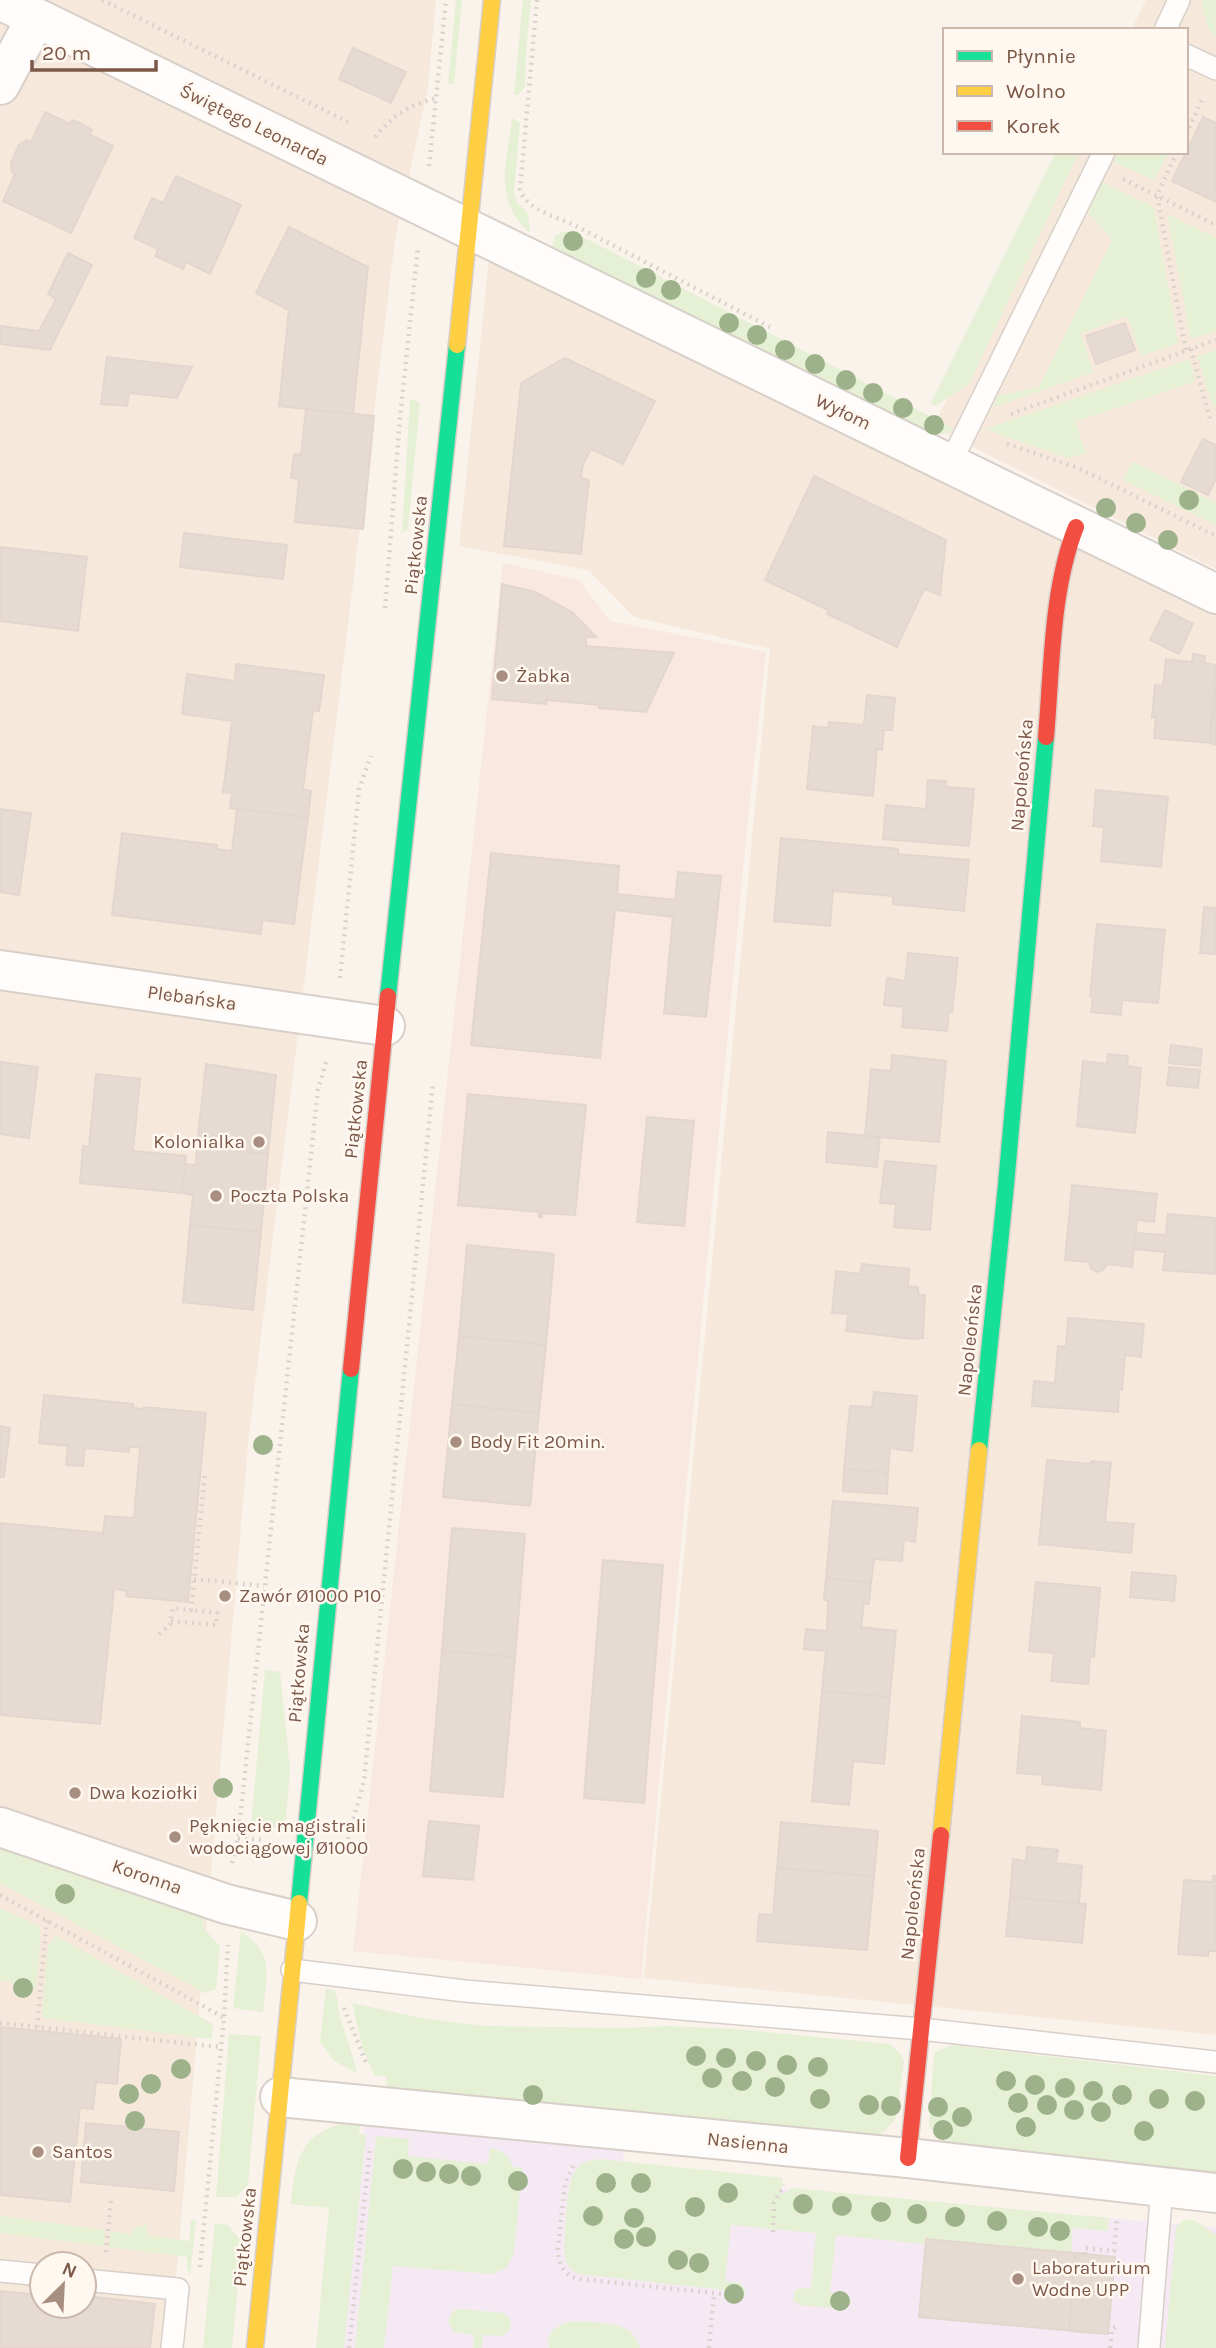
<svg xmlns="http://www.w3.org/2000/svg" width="1216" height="2348" font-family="Karla,sans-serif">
<rect width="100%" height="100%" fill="#f9f3ec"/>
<path fill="#f6e9dc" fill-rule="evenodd" d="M0 0H436L428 88 395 240 249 1434 170 2348H0ZM42 2264H84V2306H42Z
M1146 0H1216V569L933 427 1070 152H1186V30H1131Z
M489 259 1216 608V2035L644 1978 770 649 634 617 588 570 459 546Z"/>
<path fill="#f9e8e0" d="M503 563 579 580 610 621 766 652 745 848 641 1979 353 1951Z"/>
<path fill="#f5eaf4" d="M366 2112 624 2137 623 2173 1216 2228V2348H343Z"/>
<path fill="#e6f0d5" d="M456 0H462L454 85 448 83Z
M523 0H531L526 53 525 87 518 95 514 94Z
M1201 0H1216L1215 38 1208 28Z
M512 118 520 123 514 193 517 202 528 213 530 233C492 199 507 164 512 118Z
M1056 152H1079L969 384 935 406 931 403Z
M1118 152H1169L1154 180 1113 162Z
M1102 182 1154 207 1178 343 1141 356 1127 316 1080 334 1094 372 992 408 998 396 1039 387 1112 240 1088 212Z
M1167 214 1216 238V331L1191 339Z
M562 232H571L595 243 953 428 950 433 937 435 877 408 552 246 555 236Z
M1216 350V406L1213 407 1197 356Z
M1190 359 1195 381 1193 382 1075 422 1086 453 1067 458 985 429Z
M410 400H415L420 404 408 529 402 533Z
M1134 462 1216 503V525L1123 480 1131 463Z
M265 1670 280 1672 290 1770 285 1828 251 1826Z
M0 1847 204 1916 203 1928 220 1946 216 1989 205 1993 0 1883Z
M0 1908 39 1926 41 1935 36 1989 0 1980Z
M241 1931C276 1956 266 1974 263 2012L233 2008Z
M56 1936 213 2024 212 2039 42 2018 48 1945Z
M326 1989 333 1990 337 1996 339 2014 358 2074 334 2061 320 2042Z
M352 2003 421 2018 485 2026 619 2028 668 2026 735 2029 889 2044 899 2052 904 2061 896 2118 884 2132 873 2136 386 2089 387 2077 374 2075 363 2050Z
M229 2034 261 2036 248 2185 236 2197H216Z
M952 2045 1216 2076V2174L954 2147 943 2143 929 2125 934 2053Z
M346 2123 360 2125 359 2134 366 2135 344 2348H316L329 2208 291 2204C295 2163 299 2133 346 2123Z
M376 2136 409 2139 408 2156 488 2164 490 2148C502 2150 509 2155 513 2167L522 2168 514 2254 506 2268 492 2274 393 2266 384 2348H355Z
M600 2159 783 2178 781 2195 792 2188 1109 2218 1108 2231 1073 2228 1071 2252 926 2239 925 2244 836 2235 830 2292 847 2295 851 2302 844 2309 799 2305 793 2300 795 2291 800 2288 811 2289 816 2233 731 2225 725 2281 741 2283 746 2291C742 2301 733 2298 724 2297V2290L578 2274C567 2267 564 2261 564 2248 566 2229 564 2179 579 2166 584 2161 592 2160 600 2159Z
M0 2216 105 2230 104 2246 0 2233Z
M191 2220 196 2221 190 2276 187 2268V2257L109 2247 111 2231 132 2234 133 2228 147 2224V2235L189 2241Z
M1184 2220H1194L1216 2235V2348H1165L1176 2227Z
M215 2223 228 2225 242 2242 232 2348H203Z
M460 2309 505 2313 510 2320 511 2328 503 2336 483 2335 482 2348H473L474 2335 454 2332 448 2322 453 2311Z
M572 2321C596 2323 634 2319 640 2348H549C545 2331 558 2325 572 2321Z"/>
<path fill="#e6dbd3" stroke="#e3d6ce" stroke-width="2" d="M353 48 406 72 391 103 339 79Z
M45 112 70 124 72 120 82 124 92 130 89 134 113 146 71 233 3 201 15 174 12 172 11 163 19 145 27 140 31 142Z
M1203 117 1216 123V202L1172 181Z
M176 176 241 205 210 274 186 262 183 269 155 256 158 249 134 238 152 198 163 203Z
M289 227 368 267 353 414 279 406 289 310 256 293Z
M68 253 92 265 50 350 0 344V326L39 331 56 299 48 294Z
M1125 323 1135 350 1096 364 1086 336Z
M107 357 192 367 177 398 129 393 127 406 101 404Z
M565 358 655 401 623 464 591 449 583 464 581 478 589 480 581 554 504 546 521 383Z
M306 409 374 416 363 529 295 522 299 479 291 478 294 454 301 455Z
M1203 439 1216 445V478L1208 495 1181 482Z
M814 476 946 540 940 595 924 589 897 647 827 614 828 610 765 580Z
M184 533 287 545 283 579 180 567Z
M0 547 87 557 78 631 0 621Z
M502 584 535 592 572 612 596 637H586V646L674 653 646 712 599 708V705L547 700 546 704 492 699Z
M1165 610 1193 624 1179 654 1150 640Z
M1193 654 1205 656 1204 663 1216 665 1210 743 1154 738 1156 717H1152L1155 685 1163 686 1166 659 1192 662Z
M236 664 324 675 319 711 313 710 303 789 311 791 308 817 230 808 232 793 223 792 232 721 182 714 187 674 235 681Z
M1216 684V745L1210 743Z
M867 695 895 698 892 730H884L882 750 877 749 873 796 807 789 813 726 828 728 829 722 864 725Z
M928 780 946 781V787L974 789 969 846 883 839 886 805 926 809Z
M1096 790 1168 797 1161 867 1101 861 1104 827 1093 826Z
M0 809 31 813 19 895 0 892Z
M237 809 308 817 294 924 262 920 261 934 112 915 122 833 217 845 216 849 232 851Z
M781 838 898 849V854L969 860 964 911 893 904V896L833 891 830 926 774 921Z
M491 853 619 866 617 894 675 900 678 872 721 876 706 1017 664 1013 673 917 615 910 600 1058 471 1045Z
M1204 907 1216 908V954L1200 953Z
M1097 924 1165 930 1158 1003 1122 1000 1121 1015 1091 1012 1093 997 1090 996Z
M908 953 958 958 952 1012H949L947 1031 902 1027 904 1007 884 1005 887 978 905 981Z
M1171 1045 1202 1049 1200 1066 1169 1063Z
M1108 1054 1128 1056 1127 1066 1141 1068 1135 1133 1077 1126 1083 1061 1107 1064Z
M892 1055 946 1061 939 1142 865 1136 871 1069 891 1071Z
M0 1062 38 1067 29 1138 0 1134Z
M206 1064 276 1075 268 1154 197 1147Z
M1169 1067 1200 1070 1198 1088 1167 1085Z
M96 1074 140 1079 133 1151 186 1156 182 1193 80 1183 83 1146 89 1147Z
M468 1094 586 1105 575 1215 542 1213V1217H539V1212L458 1205Z
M647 1117 694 1121 684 1226 637 1222Z
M828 1132 880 1137 877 1167 826 1162Z
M197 1147 268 1154 261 1232 190 1225 193 1195 182 1193 185 1164 196 1165Z
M885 1161 936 1166 930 1230 894 1227 896 1204 880 1203Z
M1072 1185 1157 1194 1154 1222 1137 1220 1132 1267 1107 1264 1103 1270 1097 1272 1091 1269 1089 1262 1065 1260Z
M1168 1214 1216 1218V1274L1163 1270 1165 1252 1134 1249 1136 1233 1166 1235Z
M190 1225 261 1232 253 1310 183 1302Z
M467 1245 554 1254 546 1345 459 1336Z
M862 1264 909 1269 908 1286 918 1287V1294L925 1295 923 1338 913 1339 846 1331 848 1314 832 1313 836 1271 860 1274Z
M1068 1318 1144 1324 1141 1357 1125 1355 1122 1390H1119L1118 1412 1032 1406 1034 1381 1055 1383 1058 1346 1066 1347Z
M459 1336 546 1345 539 1413 452 1404Z
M874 1392 917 1396 912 1451 890 1448 888 1473 844 1469 850 1406 872 1407Z
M44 1395 133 1404V1408L143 1409 144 1407 206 1413 188 1602 126 1596 127 1591 114 1589 100 1724 0 1715V1523L103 1533 105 1516 134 1518 140 1447H129V1452L85 1448 83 1466 66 1465 68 1446 39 1443Z
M452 1404 539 1413 530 1506 443 1497Z
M0 1426 10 1428 4 1477H0Z
M1047 1460 1091 1464V1461L1111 1463 1105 1522 1134 1524 1131 1553 1039 1544Z
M844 1469 888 1473 887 1494 843 1491Z
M833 1501 918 1508 915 1542 904 1540 902 1561 874 1559 871 1583 826 1578Z
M452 1528 525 1534 515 1657 442 1651Z
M603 1560 663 1565 644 1803 584 1798Z
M1132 1572 1176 1576 1174 1601 1130 1597Z
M826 1578 871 1583 869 1604 864 1603 861 1627 896 1631 890 1697 822 1691 826 1651 804 1649 806 1629 827 1631 828 1601 824 1600Z
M1036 1582 1100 1588 1094 1657H1090L1088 1684 1051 1681 1054 1653 1029 1651Z
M442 1651 515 1657 503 1797 430 1791Z
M822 1691 890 1697 884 1764 853 1761 849 1805 812 1801Z
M1022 1716 1080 1722V1728L1106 1731 1101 1790 1042 1784 1043 1775 1017 1773Z
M429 1821 479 1826 473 1880 423 1876Z
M781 1822 878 1831 874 1876 777 1868Z
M1027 1847 1058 1850 1056 1863 1082 1866 1079 1904 1010 1897 1013 1859 1026 1861Z
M777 1868 874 1876 867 1950 757 1941 759 1914 773 1915Z
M1213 1876H1216V1951H1208V1956L1178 1954 1184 1880 1212 1882Z
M1010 1897 1086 1904 1082 1943 1006 1936Z
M0 2027 121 2039 117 2084 96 2082 93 2109 80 2108 70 2202 0 2195Z
M86 2123 179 2132 174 2191 81 2182Z
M926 2239 1115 2257 1108 2334 919 2317Z
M1075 2253 1115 2257 1108 2334 1069 2331Z
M0 2291 42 2295V2306H84V2299L87 2296 155 2304 150 2348H0Z"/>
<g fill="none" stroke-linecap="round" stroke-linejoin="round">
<defs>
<path id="lane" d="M1165 30 1179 0
M1186 55 1216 69
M950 464 1104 152
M292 1970 465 1991 921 2029 1216 2062
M0 2271 42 2275
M84 2280 178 2289 172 2348
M1149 2348 1162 2187"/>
<path id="street" d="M0 0 1216 594
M0 85 36 18
M0 970 385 1026
M0 1827 226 1904 297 1921
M280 2097 908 2158 1216 2193"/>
<path id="fast" d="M388 996 457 345
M979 1450 1006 1185 1046 737
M299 1903 351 1369"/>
<path id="slow" d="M457 345 492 0
M941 1835 979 1450
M255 2348 299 1903"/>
<path id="jam" d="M1046 737C1052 669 1051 590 1076 527
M351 1369 388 996
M908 2158 941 1835"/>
</defs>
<use href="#lane" stroke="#d8cfc9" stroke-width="24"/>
<use href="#street" stroke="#d8cfc9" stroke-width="42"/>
<use href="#fast" stroke="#d9cfc8" stroke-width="19"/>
<use href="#slow" stroke="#d9cfc8" stroke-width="19"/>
<use href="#jam" stroke="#d9cfc8" stroke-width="19"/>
<path stroke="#dcd2cd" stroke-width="4.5" stroke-dasharray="2 5" stroke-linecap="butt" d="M102 0 348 122
M537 0 520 190C527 210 557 217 574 225L770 327
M1186 134 1203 98
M375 137C394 114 407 106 436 98
M1177 152 1157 195 1186 351
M429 166 446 0
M1123 179 1216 225
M1191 349 1211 423
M1011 414 1216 340
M1007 444 1078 468 1216 536
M385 608 400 418 418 247
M340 978 359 789 371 756
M194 1579 264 1586
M171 1621 216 1625 217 1613 191 1610
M159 1634 170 1625 173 1608 191 1610 205 1474
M238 1838 265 1840
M348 1839 364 1781 433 1083
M232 1863 238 1838 318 1089 327 1059
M0 1895 223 2017
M344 2008 367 2065
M0 2023 220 2047
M37 2027 47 1919
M573 2166 565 2183 558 2248C558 2263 563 2275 578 2279L724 2294
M773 2232 774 2203 784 2185
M106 2252 111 2201
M1085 2254V2248L1114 2251 1117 2220
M200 2267 224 2018 228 1945
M349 2348 370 2147
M709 2348 714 2293
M1110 2348 1112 2329 1119 2325"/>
<use href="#lane" stroke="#fefdfc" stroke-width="21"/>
<use href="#street" stroke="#fefdfc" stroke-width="38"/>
<use href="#fast" stroke="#16e098" stroke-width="16"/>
<use href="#slow" stroke="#ffcf43" stroke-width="16"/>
<use href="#jam" stroke="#f24e42" stroke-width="16"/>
</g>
<g fill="#9db28b">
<circle cx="573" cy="241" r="10"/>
<circle cx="646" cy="278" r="10"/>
<circle cx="671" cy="290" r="10"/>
<circle cx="729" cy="323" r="10"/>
<circle cx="757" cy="335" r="10"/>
<circle cx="785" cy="350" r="10"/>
<circle cx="815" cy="364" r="10"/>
<circle cx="846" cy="380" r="10"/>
<circle cx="873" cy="393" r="10"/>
<circle cx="903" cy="408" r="10"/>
<circle cx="934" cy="425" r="10"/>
<circle cx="1189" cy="500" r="10"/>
<circle cx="1106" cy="508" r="10"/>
<circle cx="1136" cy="523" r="10"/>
<circle cx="1168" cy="540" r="10"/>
<circle cx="263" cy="1445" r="10"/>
<circle cx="223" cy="1788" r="10"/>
<circle cx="65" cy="1894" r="10"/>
<circle cx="23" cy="1988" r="10"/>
<circle cx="696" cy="2056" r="10"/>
<circle cx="726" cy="2058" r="10"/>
<circle cx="756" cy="2061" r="10"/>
<circle cx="787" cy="2065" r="10"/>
<circle cx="818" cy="2067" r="10"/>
<circle cx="181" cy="2069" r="10"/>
<circle cx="712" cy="2078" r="10"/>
<circle cx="742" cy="2081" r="10"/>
<circle cx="1006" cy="2081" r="10"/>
<circle cx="151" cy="2084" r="10"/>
<circle cx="1035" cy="2085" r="10"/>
<circle cx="775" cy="2087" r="10"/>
<circle cx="1065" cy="2088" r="10"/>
<circle cx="1093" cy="2091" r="10"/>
<circle cx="129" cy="2094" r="10"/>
<circle cx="533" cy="2095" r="10"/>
<circle cx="1122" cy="2095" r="10"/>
<circle cx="820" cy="2099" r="10"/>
<circle cx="1159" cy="2099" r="10"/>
<circle cx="1195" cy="2101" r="10"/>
<circle cx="1018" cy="2103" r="10"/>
<circle cx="869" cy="2105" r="10"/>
<circle cx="1047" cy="2105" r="10"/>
<circle cx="891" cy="2106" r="10"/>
<circle cx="938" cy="2107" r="10"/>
<circle cx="1074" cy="2110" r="10"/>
<circle cx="1101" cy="2112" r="10"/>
<circle cx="962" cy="2117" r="10"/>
<circle cx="135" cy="2121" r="10"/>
<circle cx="1026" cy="2127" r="10"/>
<circle cx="943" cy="2130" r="10"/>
<circle cx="1144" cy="2131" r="10"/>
<circle cx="403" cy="2169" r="10"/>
<circle cx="426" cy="2172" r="10"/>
<circle cx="449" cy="2174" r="10"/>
<circle cx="471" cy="2176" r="10"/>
<circle cx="518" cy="2181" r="10"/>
<circle cx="606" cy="2183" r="10"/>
<circle cx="641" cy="2183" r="10"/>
<circle cx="728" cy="2193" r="10"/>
<circle cx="803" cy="2204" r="10"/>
<circle cx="842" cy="2206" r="10"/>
<circle cx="695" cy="2207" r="10"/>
<circle cx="881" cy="2212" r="10"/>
<circle cx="917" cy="2214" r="10"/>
<circle cx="593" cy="2216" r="10"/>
<circle cx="955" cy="2217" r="10"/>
<circle cx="634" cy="2218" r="10"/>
<circle cx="997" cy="2221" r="10"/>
<circle cx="1038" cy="2227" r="10"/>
<circle cx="1060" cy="2231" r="10"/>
<circle cx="646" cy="2237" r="10"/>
<circle cx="624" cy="2239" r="10"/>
<circle cx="678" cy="2260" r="10"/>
<circle cx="699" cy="2263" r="10"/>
<circle cx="734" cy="2294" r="10"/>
<circle cx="840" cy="2301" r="10"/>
</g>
<g fill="#a88e81" stroke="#fff8f0" stroke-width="2.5">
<circle cx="502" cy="676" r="7"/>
<circle cx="259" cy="1142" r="7"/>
<circle cx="216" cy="1196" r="7"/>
<circle cx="456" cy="1442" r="7"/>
<circle cx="225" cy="1596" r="7"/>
<circle cx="75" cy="1793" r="7"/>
<circle cx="175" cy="1837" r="7"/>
<circle cx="38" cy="2152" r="7"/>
<circle cx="1018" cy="2279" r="7"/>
</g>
<g text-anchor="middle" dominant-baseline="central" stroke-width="5" stroke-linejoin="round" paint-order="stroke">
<g font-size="19" fill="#7c5848" stroke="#fff8f0">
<text transform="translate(254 125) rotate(26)">Świętego Leonarda</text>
<text transform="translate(843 412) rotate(26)">Wyłom</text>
<text transform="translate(416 545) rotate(-84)">Piątkowska</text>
<text transform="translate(1022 775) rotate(-85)">Napoleońska</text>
<text transform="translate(192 998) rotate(8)">Plebańska</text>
<text transform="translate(356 1109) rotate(-84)">Piątkowska</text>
<text transform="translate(970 1340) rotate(-84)">Napoleońska</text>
<text transform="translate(299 1673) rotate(-85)">Piątkowska</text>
<text transform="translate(147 1877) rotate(19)">Koronna</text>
<text transform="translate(913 1904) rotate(-84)">Napoleońska</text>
<text transform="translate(748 2143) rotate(6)">Nasienna</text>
<text transform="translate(245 2237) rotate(-84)">Piątkowska</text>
</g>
<g font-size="19" fill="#7c5848" stroke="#fff8f0" text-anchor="start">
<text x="516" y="676">Żabka</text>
<text x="245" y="1142" text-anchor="end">Kolonialka</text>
<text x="230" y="1196">Poczta Polska</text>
<text x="470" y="1442">Body Fit 20min.</text>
<text x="239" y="1596">Zawór Ø1000 P10</text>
<text x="89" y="1793">Dwa koziołki</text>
<text x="189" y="1826">Pęknięcie magistrali<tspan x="189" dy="22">wodociągowej Ø1000</tspan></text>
<text x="52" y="2152">Santos</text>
<text x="1032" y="2268">Laboraturium<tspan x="1032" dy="22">Wodne UPP</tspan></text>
</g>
</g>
<rect x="943" y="28" width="245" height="126" fill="#fff8f0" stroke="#cbb8ad" stroke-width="2"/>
<rect x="957" y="51" width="35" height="10" fill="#16e098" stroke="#cbb8ad" stroke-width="2"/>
<text x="1006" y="63" font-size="21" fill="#7c5848">Płynnie</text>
<rect x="957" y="86" width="35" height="10" fill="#ffcf43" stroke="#cbb8ad" stroke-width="2"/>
<text x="1006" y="98" font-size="21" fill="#7c5848">Wolno</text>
<rect x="957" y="121" width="35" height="10" fill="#f24e42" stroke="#cbb8ad" stroke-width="2"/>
<text x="1006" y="133" font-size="21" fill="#7c5848">Korek</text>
<g transform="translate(63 2285) rotate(24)"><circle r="33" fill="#fff8f0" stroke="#cbb8ad" stroke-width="2"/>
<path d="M0-5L12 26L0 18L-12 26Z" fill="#a88e81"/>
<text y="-10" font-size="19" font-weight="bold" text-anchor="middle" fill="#7c5848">N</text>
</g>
<path d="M32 60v10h124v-10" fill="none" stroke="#7c5848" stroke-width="3.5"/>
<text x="42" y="60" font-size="21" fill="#7c5848" stroke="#fff8f0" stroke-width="5" paint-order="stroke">20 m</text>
</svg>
